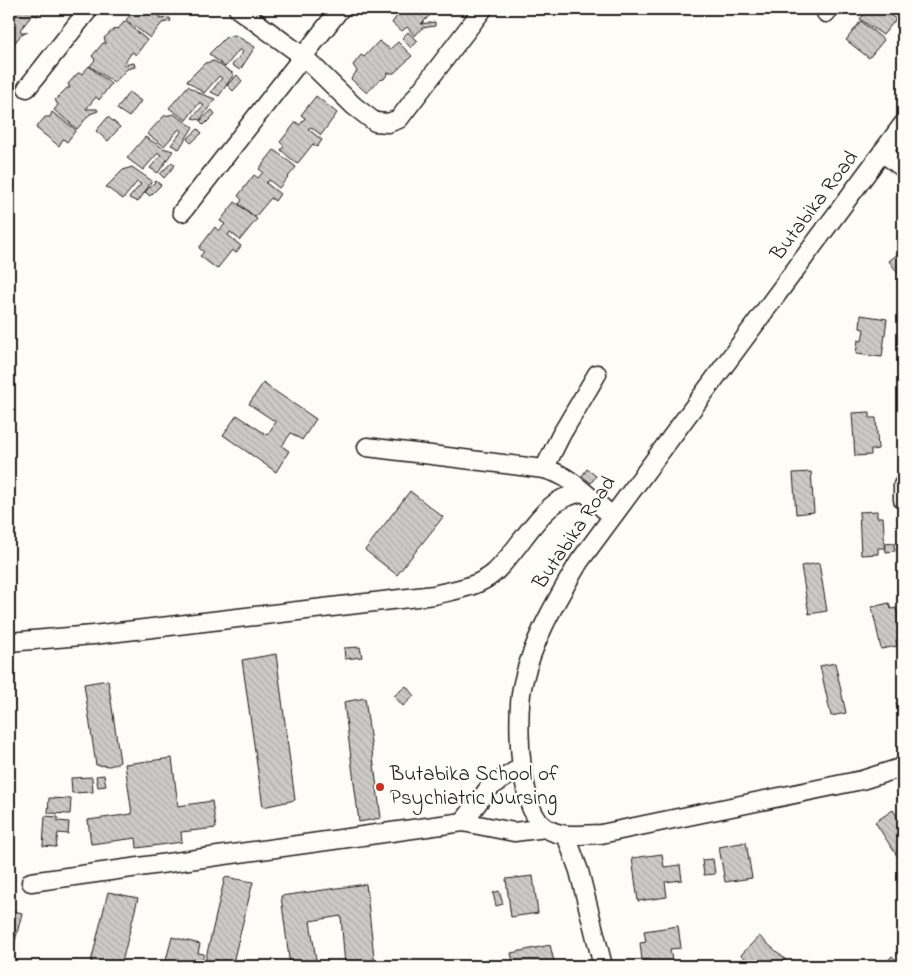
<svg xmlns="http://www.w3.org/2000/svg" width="912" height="975" font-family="'Indie Flower',sans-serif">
<defs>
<pattern id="building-back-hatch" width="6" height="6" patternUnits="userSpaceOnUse" patternTransform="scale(1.25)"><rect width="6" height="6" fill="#cccbc8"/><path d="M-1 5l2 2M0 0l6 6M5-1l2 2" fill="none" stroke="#afaeab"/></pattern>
</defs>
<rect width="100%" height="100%" fill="#fdfcf7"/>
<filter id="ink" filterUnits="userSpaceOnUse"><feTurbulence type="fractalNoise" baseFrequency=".02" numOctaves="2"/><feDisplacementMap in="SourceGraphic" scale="10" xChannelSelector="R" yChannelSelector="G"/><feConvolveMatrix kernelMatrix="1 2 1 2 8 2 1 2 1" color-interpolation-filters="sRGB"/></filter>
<g filter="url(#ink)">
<path fill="url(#building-back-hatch)" stroke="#1c1c1c" d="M9 9H43L37 16 33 14 20 30 21 32H28L21 35 12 46 9 44Z
M129 9H166L158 19 170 18 171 21 162 23 150 38 126 20 131 14 127 10Z
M396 9H433L435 10 421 24 435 22V26L422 28 415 36 407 27 402 31 392 23 397 16 393 13Z
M868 9H880L896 19 883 35 860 19Z
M125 21 147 40 136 55 132 52 123 65 134 63 135 67 127 69 114 83 90 66 95 60 92 56 103 43H106L104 38 115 28 118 29Z
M861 21 884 40 869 58 846 40Z
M408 32 418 41 411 48 402 38Z
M235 35 255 47 240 70 232 65 243 52 240 49 225 67 209 54 226 37Z
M379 41 390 49 398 42 412 56 394 73H388L384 79 379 80 367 93 351 79 357 71 353 65 361 55 364 57Z
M214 61 234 74 219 96 211 92 222 78 219 76 204 93 187 81 205 63Z
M89 66 111 84 99 100 96 97 86 109H97L98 111 90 114 77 129 54 110 58 105 55 100 67 88H70L68 84 78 73 82 74Z
M237 75 242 81 233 91 227 85Z
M188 86 199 93 215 99 200 120 192 118 204 105 200 102 186 120 169 108Z
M129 92 141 101 129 117 117 109Z
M316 96 337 113 321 135 311 127 308 129 322 140 317 147 313 144 297 164 281 150 284 146 280 142 296 122 300 125 305 118 301 115Z
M212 110 215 114 204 125 200 121Z
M52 112 76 130 67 142 63 139 59 146 36 128 45 117H50Z
M174 114 193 127 179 149 171 145 182 131 179 129 164 146 147 134 164 116Z
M108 117 120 127 108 141 96 131Z
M198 129 202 133 191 143 187 139Z
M145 137 163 148 173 151 158 173 150 168 161 155 158 153 143 170 127 158Z
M274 150 296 167 279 188 269 180 266 183 280 194 275 201 271 198 255 217 239 204 242 200 238 196 254 175 258 178 263 172 259 169Z
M172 162 175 165 164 178 160 174Z
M132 167 152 181 138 202 129 198 141 184 137 182 123 199 106 187 123 170Z
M156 181 161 185 150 196 145 192Z
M235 202 257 219 240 240 230 232 228 235 241 246 236 253 232 250 217 269 200 256 204 252 199 248 215 227 219 231 225 224 220 221Z
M903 250V280L889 261Z
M861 315 887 319 882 357 856 354 858 340 862 341 864 329 860 328Z
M263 383 316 419 302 440 291 433 282 446 289 451 276 472 223 435 237 415 267 435 276 422 249 404Z
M870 412V418H876L878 449 871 450V455L855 456 852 413Z
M587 469 596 476 591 483 582 476Z
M811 472 814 512 796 514 793 473Z
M410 491 443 517 397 575 365 550Z
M877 511V517H883L885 548H878V554L861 555 859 512Z
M894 543 895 551 886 552 885 544Z
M819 563 827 611 809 614 801 566Z
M889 603 891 609 896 608 903 639 896 640 897 646 881 649 872 607Z
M360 647 362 657 345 659 344 648Z
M276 654 295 800 263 807 242 660Z
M835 663 846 713 831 716 820 666Z
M108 680 120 762 110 766 96 765 84 684Z
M406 686 414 696 403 706 394 696Z
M365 698 381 818 359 822 344 702Z
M903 701V727L896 703Z
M172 758 178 806 212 801 216 828 181 832 182 842 137 848 136 838 91 844 88 820 132 814 125 764Z
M104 775 106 786 98 787 96 776Z
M92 777 93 792 72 793 71 778Z
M49 798 71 799 70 814 48 813Z
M893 810 903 826V865L875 822Z
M45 816 58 817V821L69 822 68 834 58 833 56 847 43 846Z
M746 842 752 878 725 882 719 847Z
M662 854 664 867 680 865 682 880 665 882 667 897 638 901 632 858Z
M713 859 715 874 704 875 702 860Z
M533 876 538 913 511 917 506 879Z
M225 877 253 882 232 966H204Z
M366 884 375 966H345L341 916 310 921 317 966H290L281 896Z
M499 891 503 904 496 906 493 893Z
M108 892 138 898 121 966H90Z
M9 910 22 913 9 966Z
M678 926 681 948 670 949 673 966H650L649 959 642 960 640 943 646 942 644 931Z
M759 936 786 960 781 966H754L741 955Z
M172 937 200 944 198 953 204 954 201 963 196 962 195 966H174L165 964Z
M550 945 555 966H514L511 953Z
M892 956 902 966H889L886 963Z"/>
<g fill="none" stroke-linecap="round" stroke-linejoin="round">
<defs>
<path id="minor" d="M238 9 304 57 354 106 375 122 388 123 399 119 483 9
M826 13 829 9
M27 88 89 9
M903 124 579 562C557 600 533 639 523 683 517 708 519 759 525 784 528 799 532 819 546 828 562 839 583 834 601 834L862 780 903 767
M882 152 903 168
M182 212 340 9
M367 447 544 469C561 473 570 480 583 491
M544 469 561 435 597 374
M903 485V500
M9 642 93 635 434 595C454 590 478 587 494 573 517 552 536 513 562 499 568 496 576 494 583 491L612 516
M463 822 489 788 521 767
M566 835 579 871 603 966
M31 882 463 822 514 832 546 828"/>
</defs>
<use href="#minor" stroke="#1c1c1c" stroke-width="21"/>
<use href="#minor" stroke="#fdfcf7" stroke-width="18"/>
</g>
</g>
<circle fill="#c8321e" stroke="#fdfcf7" stroke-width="2" cx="380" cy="787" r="5"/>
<g text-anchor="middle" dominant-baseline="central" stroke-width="4.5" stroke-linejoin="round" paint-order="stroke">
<g font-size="21" fill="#1c1c1c" stroke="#fdfcf7">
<text transform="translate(815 206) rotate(-53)">Butabika Road</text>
<text transform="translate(575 533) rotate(-56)">Butabika Road</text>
</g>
<g font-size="21" fill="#1c1c1c" stroke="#fdfcf7" text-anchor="start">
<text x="390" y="775">Butabika School of<tspan x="390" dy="24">Psychiatric Nursing</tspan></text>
</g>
</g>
<rect width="912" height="975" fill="none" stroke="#fdfcf7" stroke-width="30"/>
<rect x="15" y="15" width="882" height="945" fill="none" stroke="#1c1c1c" stroke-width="2" filter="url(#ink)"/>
</svg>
